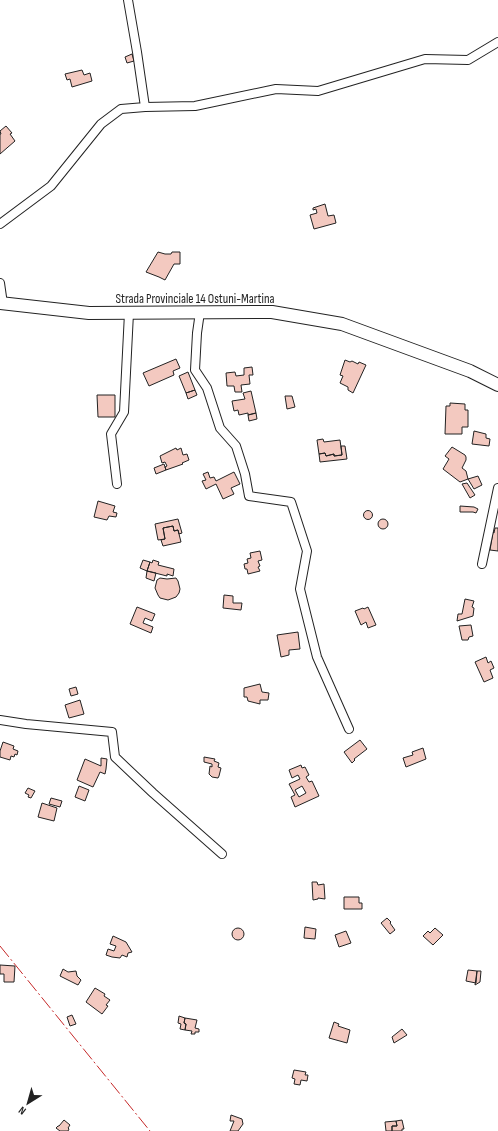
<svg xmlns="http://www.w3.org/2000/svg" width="498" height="1131" font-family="'Sofia Sans Condensed',sans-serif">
<rect width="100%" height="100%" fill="#fff"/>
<path fill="#f3c9c0" stroke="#222" fill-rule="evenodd" d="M132 54 134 61 127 63 125 57Z
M82 70 84 75 90 73 92 81 72 87 70 79 67 80 65 74Z
M6 126 12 133 10 134 15 141 0 154V134H1L0 131Z
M325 204 328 216 334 215 336 223 314 229 310 215 317 213 316 209 313 210V208Z
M158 252 165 254H171L172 252H180V264H174L165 280 159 277 146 272Z
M176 359 180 368 173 371 174 375 149 386 143 373Z
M345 360 350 362 352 361 358 364 359 362 366 365 353 393 348 390V387L340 383 343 376 340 375Z
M252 367 253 375H249L250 384 241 385 242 392H235L234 386H227L226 373 235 372 236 376 244 375V368Z
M188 372 195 390 186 393 179 376Z
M195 390 197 395 188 399 186 393Z
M251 391 256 413 248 415V413L239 415 238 410 234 411 232 401 245 399 243 393Z
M97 395H115V417H98Z
M285 396H292L295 407 287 409Z
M450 403 465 404V410H468V427H462V434H445L446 406H450Z
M256 413 257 419 249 421 248 415Z
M474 431 486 434V438L490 439 489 446 472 444Z
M323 439 324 442 340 440 342 455 334 456V454L326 456 325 453 319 454 317 440Z
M341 446H345L347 459 320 462 319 454 325 453 326 456 334 454V456L342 455Z
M452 447 465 455 466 457V460L462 468 466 471 468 479 460 482 443 469 449 459 445 456Z
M176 448 177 450 181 448 183 455 187 454 189 460 182 463 183 464 166 470 165 467 167 466 165 462 162 463 160 456Z
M164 464 166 470 156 474 154 468Z
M208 472 210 478 214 477 216 481 234 472 240 484 231 488 234 494 223 499 216 484 206 489 202 481 206 480 203 474Z
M478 476 482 485 474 489 468 479Z
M467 483 475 495 470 498 462 484Z
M98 501 115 506 113 512 117 513 116 517 109 516 107 520 94 517Z
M460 506 474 507 478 509 476 513 473 512H460Z
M363.5 515a4.5 4.5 0 1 1 9 0a4.5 4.5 0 1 1-9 0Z
M178 519 182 533 179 534 178 530 174 531 173 526 163 528 165 539 158 540 155 524Z
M378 524a5 5 0 1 1 10 0a5 5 0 1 1-10 0Z
M173 526 174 531 178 530 181 542 163 546 161 540 165 539 163 528Z
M495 528H498V551L490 550 493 532 494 533Z
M260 551 262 560 258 561 260 566 258 567 260 571 248 574 247 569H245L244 564 248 563 247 559 251 558 250 553Z
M143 560 150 562 147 571 140 568Z
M153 560 159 562 158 565 174 569 173 576 167 574V576L147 571 150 562 152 563Z
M147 571 156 573 154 581 146 578Z
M160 578 167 579 176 578 178 581 180 589 179 593 176 597 168 600 160 598 158 595 155 588 157 580Z
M224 595 233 596V603H242L241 610 223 608Z
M465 599 474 601 472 607 474 608 473 616 457 621 458 614H462Z
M137 607 155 614 152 621 145 618 143 623 153 627 151 633 130 624Z
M368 607 376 625 368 628 366 622 361 625 355 611 363 608 364 609Z
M471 625 473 636 469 637 468 640H462L459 626Z
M298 632 300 649 289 650V655L281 657 277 635Z
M486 657 488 663 491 661 494 668 490 670 493 678 484 682 475 662Z
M260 684 262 692 269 693 268 700H260V704L248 701 247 697H244V688Z
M76 687 78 694 71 696 69 689Z
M80 700 84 714 69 718 65 705Z
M360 740 367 749 354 759 355 760 352 763 344 752Z
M3 742 14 746 13 749 18 751 17 755 15 754 14 757 11 756 10 760 0 757V751Z
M423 748 426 759 406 767 403 758 413 755 412 752Z
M204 757 215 759 214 761 219 763 218 767 221 768 219 776 218 778 212 777 209 774 210 766 212 767V764L204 762Z
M101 758 107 759 106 769 105 774 100 772 93 787 77 780 85 759 101 766Z
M301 765 302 768 305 767 309 775 306 777 309 782 312 781 319 796 295 807 291 797 295 795 289 784 300 779 298 775 292 778 289 770ZM302 786 306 793 299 797 295 790Z
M79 786 89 790 85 801 75 797Z
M28 788 35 791 31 798 28 797 29 795 25 793Z
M51 798 62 801 60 807 49 804Z
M42 803 57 808 54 821 38 817Z
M312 882H317L318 885 324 884 325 899 318 898V899L313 900Z
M344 897H359V903H362V909H344Z
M387 918 391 922 390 923 395 930 390 934 381 923Z
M305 927 316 929 315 939 304 938Z
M232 934a6 6 0 1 1 12 0a6 6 0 1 1-12 0Z
M435 928 443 935 433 945 423 936 428 931 430 933Z
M346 931 351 943 339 947 335 935Z
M113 936 126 942 132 952 128 953 127 957 122 955 120 958 112 957 106 955 108 949 114 951 116 946 110 944Z
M0 965 15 966 14 982H4V974H0Z
M63 969 68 972 76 971 77 976 81 980 78 985 60 976Z
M468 970 477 971 476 983 466 981Z
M477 971H481L480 982 475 985Z
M95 988 105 994 104 996 110 1000 106 1005 108 1006 102 1014 86 1002Z
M72 1015 76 1024 70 1026 67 1017Z
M179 1016 185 1018 184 1023 186 1024 185 1030 180 1029 181 1024 178 1023Z
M185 1018 197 1020 195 1028 199 1029V1032H195V1034H191L192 1031 185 1030 186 1024 184 1023Z
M334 1022 339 1024 338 1026 350 1030 347 1043 329 1038Z
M402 1029 407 1035 394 1043 392 1037Z
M294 1070 306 1072 305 1075H308L307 1081 301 1080 300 1085 294 1084 295 1079 292 1078Z
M231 1115 242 1119 243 1124 238 1131H230L234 1121H230Z
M64 1120 70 1125 68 1128 69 1129 68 1131H60L56 1128 58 1126H59Z
M402 1120 404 1129H402V1131H392V1126H397L396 1121Z
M396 1121 397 1126H392V1131H386L385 1122Z"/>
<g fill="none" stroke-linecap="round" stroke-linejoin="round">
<defs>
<path id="street" d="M128 0 137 52 145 107
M0 224 51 186 101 124 121 109 145 107 195 106 276 89 318 91 425 59 468 60 498 42
M0 283 3 304
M200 312 197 333 195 370 207 388 220 428 236 446 245 474 249 496 291 502 307 551 300 589 317 657 349 729
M117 484 111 434 124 412 129 313
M482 564 498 488
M0 720 26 724 112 732 115 757 153 793 222 854"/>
<path id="secondary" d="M0 303 89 313 272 312 342 324 470 371 498 385"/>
</defs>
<use href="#street" stroke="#222" stroke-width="10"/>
<use href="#secondary" stroke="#222" stroke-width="14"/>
<use href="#street" stroke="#fff" stroke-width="8"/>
<use href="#secondary" stroke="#fff" stroke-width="12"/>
<path stroke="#c62828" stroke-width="1" stroke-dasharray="14 3 2 3" stroke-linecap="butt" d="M0 946 150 1131"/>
</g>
<g text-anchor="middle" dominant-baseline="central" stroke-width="3" stroke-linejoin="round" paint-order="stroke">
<g font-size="13" fill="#222" stroke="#fff">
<text x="195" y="299">Strada Provinciale 14 Ostuni-Martina</text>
</g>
</g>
<g transform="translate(28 1103) rotate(217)" stroke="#ffffff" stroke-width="3" paint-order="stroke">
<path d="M0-3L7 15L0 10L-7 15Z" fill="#222222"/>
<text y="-6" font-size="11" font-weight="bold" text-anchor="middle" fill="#222222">N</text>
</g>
</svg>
